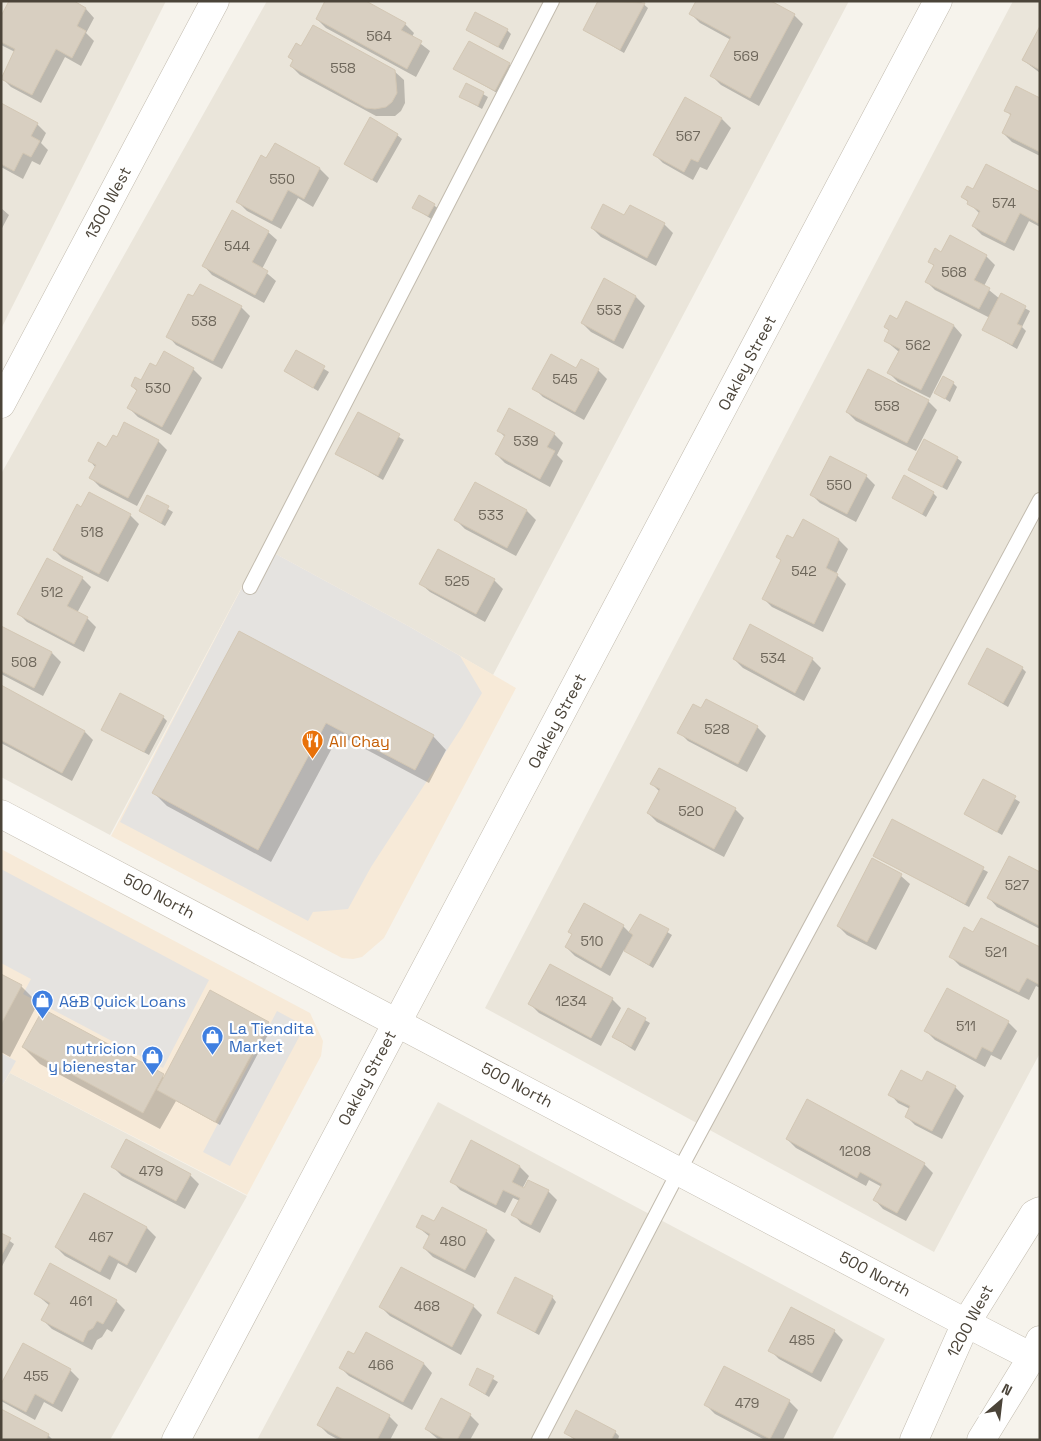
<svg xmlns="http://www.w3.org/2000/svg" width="1041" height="1441" font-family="'Space Grotesk',sans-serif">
<rect width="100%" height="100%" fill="#f6f3ec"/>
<path fill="#eae5da" d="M1 1H166L1 329Z
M267 1H849L493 675 410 627 263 547 110 835 1 777V474Z
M1013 1H1040V1053L934 1252 485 1008Z
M10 1073 247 1196 110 1440H1V1088Z
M438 1102 885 1339 832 1440H257Z"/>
<path fill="#f7ead8" d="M263 547 410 627 516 688 384 938 362 957 353 959 342 958 111 836Z
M1 849 310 1013 323 1041 321 1056 247 1195 10 1073 1 1088Z"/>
<path fill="#e5e3e0" d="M263 547 410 627 460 656 482 693 462 727 371 867 348 909 313 912 308 921 120 822Z
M1 869 209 980 163 1068 23 994 31 979 1 963Z
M277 1011 305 1026 230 1166 203 1152Z
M1 1053 16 1061 1 1088Z"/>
<path fill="#0003" d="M323 1H364L405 24 414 33 412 37 430 51 416 77 326 28 317 19 325 4Z
M600 1H640L648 8 624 53 585 30Z
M86 9 94 18 86 33 94 41 81 66 65 57 41 103 11 87 2 78 15 52 1 45V19Z
M691 14 794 15 803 24 759 106 721 85 712 76 731 40 700 23Z
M1040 28V73L1023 60Z
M467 29 507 30 511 34 503 50Z
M302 47 394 71 404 80 405 103 401 111 395 116H376L300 75 291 66 294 61 289 57Z
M509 64 513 69 499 94 455 69Z
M467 85 488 97 482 109 461 97Z
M1040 100V156L1012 142 1003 133 1011 116 1006 110Z
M1 104 37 124 46 133 41 143 48 150 40 165 32 161 23 179 1 167Z
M722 119 731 128 707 170 700 167 693 180 663 163 654 154Z
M397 135 402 139 377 183 345 164Z
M275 144 320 169 329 178 313 207 298 198 281 229 247 211 238 202Z
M974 191 1040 193V227L1029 221 1014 251 982 235 973 226 980 214 963 197Z
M420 196 439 209 433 220 414 208Z
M630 206 664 224 673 233 656 266 601 237 592 228 625 217Z
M1 208 9 215 1 230Z
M268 232 277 240 262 269 276 281 264 303 212 275 204 266Z
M941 253 986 256 995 265 984 286 1000 299 1001 295 1030 311 1022 327 1026 331 1017 349 984 330 990 318 935 290 926 281 934 266 930 262Z
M605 280 636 297 645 306 623 349 591 332 582 323Z
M241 307 250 316 222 369 176 345 168 336Z
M898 320 954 326 962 335 930 398 898 382 889 373 899 352 886 341 890 331 886 327Z
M296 352 329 372 318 391 285 371Z
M156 368 193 369 202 378 171 435 138 417 129 408 138 392 132 386 141 382Z
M577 369 598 370 607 379 584 420 543 397 534 388Z
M953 383 957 387 950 402 936 393Z
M928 401 937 410 916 451 856 421 847 412Z
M358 413 404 440 383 480 337 453Z
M499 431 554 434 563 443 557 455 563 461 550 487 505 463 496 454 505 437Z
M118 439 158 441 167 450 137 506 100 487 91 478 96 468 90 461Z
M831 457 866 476 875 485 856 522 820 503 811 494Z
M957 458 962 462 947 490 910 469Z
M933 493 937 497 926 517 894 497Z
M148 497 173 512 165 526 140 511Z
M82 508 130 515 139 524 108 582 63 559 54 550Z
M527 511 536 520 516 556 465 529 456 520Z
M803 521 839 540 848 549 836 574 846 584 823 632 772 607 763 598Z
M82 578 91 587 77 613 87 618 96 627 84 652 27 622 18 613Z
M494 580 503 589 485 622 430 592 421 584Z
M1 627 52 653 61 662 43 696 1 674Z
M239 633 433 736 446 750 429 783 339 735 271 862 167 806 154 793Z
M734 659H812L821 668 804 701 743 668Z
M1022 668 1026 672 1008 707 969 684Z
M1 687 85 732 93 740 72 781 1 743Z
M702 710 757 727 766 736 747 772 688 741 679 732Z
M163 717 167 721 149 755 103 730Z
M983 780 1020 802 1002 835 966 814Z
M652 784 735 809 744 818 724 857 657 822 648 813 660 792Z
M893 821 988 872 969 907 874 855Z
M872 860 901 876 910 884 876 950 847 935 838 926Z
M1040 873V929L997 907 989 898Z
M640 915 672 935 653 968 624 950 610 976 575 956 566 947 623 926 630 933Z
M974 934 1040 949V988L1036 986 1029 1000 960 966 951 957Z
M551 966 612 999 621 1008 601 1046 539 1013 530 1004Z
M1 976 21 986 38 1003 10 1057 1 1052Z
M628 1010 650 1023 635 1051 614 1037Z
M1008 1022 1017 1031 1001 1060 991 1055 985 1067 935 1040 926 1031Z
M268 1023 272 1027 220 1125 176 1101 160 1129 40 1064 23 1047 165 1077Z
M923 1082 955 1087 964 1096 942 1139 915 1125 906 1116 910 1109 898 1103 890 1094Z
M787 1139 924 1164 933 1173 906 1221 883 1209 875 1200 882 1187 869 1180 866 1186 796 1148Z
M471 1142 520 1167 529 1176 522 1189 525 1190 529 1182 548 1191 557 1200 540 1233 521 1223 513 1214 520 1201 513 1198 505 1213 460 1190 452 1181Z
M113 1167 190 1175 199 1184 185 1209 122 1176Z
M84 1195 147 1228 156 1237 136 1273 118 1263 110 1280 65 1256 56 1247Z
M435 1223 486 1231 495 1240 475 1278 433 1257 424 1248 430 1237 418 1227Z
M1 1235 14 1244 1 1268Z
M401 1268 473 1306 482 1315 461 1355 390 1316 381 1307Z
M36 1294 116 1301 125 1310 112 1332 107 1329 102 1337 97 1340 92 1350 52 1329 43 1320 50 1306Z
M552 1297 556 1302 539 1335 499 1312Z
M834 1331 843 1340 821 1382 779 1359 770 1350Z
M355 1356 424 1364 432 1373 412 1410 349 1376 340 1367Z
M70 1370 79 1379 62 1412 44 1402 35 1420 1 1401V1387Z
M478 1370 498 1382 489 1397 470 1385Z
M789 1401 798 1410 783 1440H765L715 1414 706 1405Z
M470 1415 479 1424 470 1440H439L426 1429Z
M389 1416 398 1425 390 1440H339L328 1434 319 1425Z
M615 1432 619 1436 618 1440H575L566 1433Z
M48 1435 53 1440H1Z"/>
<path fill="#d8cfc1" stroke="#d3c7b4" d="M9 1H74L86 8 77 26 86 31 72 58 56 49 32 95 1 79 15 49 1 42V16Z
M325 1H366L406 23 401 30 422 41 407 69 316 19Z
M598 1 645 3 620 50 583 30Z
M696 1H771L795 14 750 98 710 76 731 37 689 14Z
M475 12 508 29 498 47 466 30Z
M313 25 395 70 397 93 392 102 386 107 375 109 366 108 290 66 293 60 288 57 296 43 301 46Z
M1040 26V70L1022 60Z
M469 41 510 63 495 91 453 69Z
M466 83 484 92 478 106 459 97Z
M1016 86 1040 98V152L1002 133 1011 114 1004 111Z
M685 97 722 118 698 162 691 159 684 172 653 155Z
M1 103 38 123 31 136 40 141 31 157 23 153 14 171 1 164Z
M370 117 398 134 372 180 344 164Z
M275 143 320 168 304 199 288 190 272 221 236 202 261 155 266 158Z
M986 164 1040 192 1038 223 1020 213 1005 243 972 226 980 211 967 204 968 201 961 197 967 186 973 189Z
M419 195 435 204 428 216 412 208Z
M603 204 624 215 630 205 665 223 647 258 591 228Z
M232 210 269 231 252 262 268 271 255 295 202 266Z
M950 235 987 255 974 280 990 288 979 309 925 282 934 265 928 262 935 248 941 252Z
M604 278 636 296 614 341 581 323Z
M200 284 242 306 213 361 166 337 188 294 193 296Z
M1001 293 1026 306 1017 324 1022 326 1012 345 982 330Z
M906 301 954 325 921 390 887 373 900 349 884 341 889 330 884 327 890 315 897 319Z
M296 350 325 366 313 388 284 371Z
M164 351 194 368 162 427 127 408 137 390 131 386 135 377 141 380 150 363 156 366Z
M551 354 576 368 581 359 599 369 575 412 532 389Z
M868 369 929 400 907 443 846 412Z
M943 376 954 382 945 399 934 393Z
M509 408 555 433 547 447 555 451 540 479 495 454 505 435 497 431Z
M358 412 400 434 378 476 335 454Z
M124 422 159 440 128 498 89 478 96 465 88 461 98 442 106 447 113 435 117 437Z
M924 439 958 457 942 487 908 470Z
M830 456 867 475 847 514 810 495Z
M904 475 934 492 922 514 892 498Z
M475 482 527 510 507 548 454 520Z
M89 492 131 514 99 574 53 550 77 504 81 507Z
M147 495 169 506 161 523 139 511Z
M803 519 839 539 826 568 838 574 814 624 762 599 781 560 776 557 787 535 793 538Z
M438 549 495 579 476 614 419 584Z
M47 558 83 577 67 606 88 617 74 644 17 614Z
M750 624 813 658 795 693 733 659Z
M1 626 52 652 34 688 1 671Z
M239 631 434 735 415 770 326 723 258 850 152 793Z
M987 648 1023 667 1003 703 968 684Z
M1 685 85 731 62 773 1 740Z
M120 693 164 716 144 752 101 730Z
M706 699 758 726 738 764 677 733 693 704 701 708Z
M659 768 736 808 714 849 647 813 660 789 650 784Z
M983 779 1016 796 997 832 964 814Z
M892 819 984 867 965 904 873 856Z
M1009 856 1040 872V926L987 898Z
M872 858 902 874 867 942 837 926Z
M584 903 624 925 601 968 565 947 572 934 568 932Z
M640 914 669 929 649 965 624 951 633 935 629 932Z
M981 918 1040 947V985L1027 978 1019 992 949 957 964 927 973 932Z
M550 964 613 998 591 1038 528 1004Z
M1 974 22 985 1 1024Z
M947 988 1009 1021 992 1052 982 1047 976 1059 924 1031Z
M210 990 269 1022 215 1122 157 1090Z
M628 1008 646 1018 631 1047 612 1037Z
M43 1009 164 1074 143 1113 22 1047Z
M901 1070 922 1081 927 1071 956 1086 932 1131 905 1117 910 1106 888 1095Z
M807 1099 925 1163 897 1213 873 1200 882 1184 860 1172 857 1178 786 1139Z
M126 1139 191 1174 176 1201 111 1167Z
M471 1140 520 1166 512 1182 524 1188 528 1180 549 1190 531 1225 511 1215 520 1198 503 1190 496 1205 450 1182Z
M84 1193 147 1227 127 1265 109 1255 100 1272 55 1247Z
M442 1207 487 1230 465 1270 423 1248 430 1234 416 1227 422 1215 434 1221Z
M1 1233 11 1238 1 1256Z
M50 1263 117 1300 103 1324 97 1321 93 1328 88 1331 83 1342 41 1320 50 1303 34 1294Z
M401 1267 474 1305 452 1347 379 1307Z
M515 1277 553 1296 535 1332 497 1313Z
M791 1307 835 1330 812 1373 768 1351Z
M366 1332 424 1363 403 1402 339 1368 348 1351 354 1354Z
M23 1343 71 1369 53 1404 35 1394 26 1412 1 1399V1384Z
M724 1366 790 1400 770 1439 704 1405Z
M477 1368 494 1376 485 1394 469 1385Z
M337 1387 390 1415 377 1440H345L317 1425Z
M441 1398 471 1414 457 1440H446L425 1429Z
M1 1409 49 1434 46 1440H1Z
M576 1410 616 1431 611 1440H577L564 1433Z"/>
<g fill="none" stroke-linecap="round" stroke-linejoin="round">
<defs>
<path id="service" d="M250 587 552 1
M539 1440 679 1171 1040 500"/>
<path id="minor" d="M1 404 215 1
M1 814 966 1323 1032 1357H1040
M176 1440 938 1
M914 1440 966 1323 1034 1214 1040 1211
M981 1440 1032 1357 1040 1340"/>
</defs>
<use href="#service" stroke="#c2bbae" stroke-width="16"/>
<use href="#minor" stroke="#c2bbae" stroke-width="29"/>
<use href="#service" stroke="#fff" stroke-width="14"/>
<use href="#minor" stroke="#fff" stroke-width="28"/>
</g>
<defs>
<symbol id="restaurant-pin" viewBox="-11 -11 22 30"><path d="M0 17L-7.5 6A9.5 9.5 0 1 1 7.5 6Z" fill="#e8710a" stroke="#fff"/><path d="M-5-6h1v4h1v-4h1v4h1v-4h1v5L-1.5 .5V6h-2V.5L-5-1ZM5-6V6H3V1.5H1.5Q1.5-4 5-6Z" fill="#fff"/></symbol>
<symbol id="shop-pin" viewBox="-11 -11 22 30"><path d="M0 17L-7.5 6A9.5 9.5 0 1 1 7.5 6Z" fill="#3f7fe0" stroke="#fff"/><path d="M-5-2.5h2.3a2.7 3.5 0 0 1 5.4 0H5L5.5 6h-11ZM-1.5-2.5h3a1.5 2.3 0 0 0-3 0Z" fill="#fff"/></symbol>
</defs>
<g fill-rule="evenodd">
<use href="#restaurant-pin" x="300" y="728" width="25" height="34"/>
<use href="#shop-pin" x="30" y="988" width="25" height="34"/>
<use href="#shop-pin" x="200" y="1024" width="25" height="34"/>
<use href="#shop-pin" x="140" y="1044" width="25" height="34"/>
</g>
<g text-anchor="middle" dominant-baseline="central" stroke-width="4.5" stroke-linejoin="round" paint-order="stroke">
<g font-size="14" fill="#6e675b">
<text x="379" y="36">564</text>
<text x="746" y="56">569</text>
<text x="343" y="68">558</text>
<text x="688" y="136">567</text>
<text x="282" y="179">550</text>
<text x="1004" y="203">574</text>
<text x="237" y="246">544</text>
<text x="954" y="272">568</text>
<text x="609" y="310">553</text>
<text x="204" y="321">538</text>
<text x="918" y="345">562</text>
<text x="565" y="379">545</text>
<text x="158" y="388">530</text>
<text x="887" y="406">558</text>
<text x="526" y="441">539</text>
<text x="839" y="485">550</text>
<text x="491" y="515">533</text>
<text x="92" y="532">518</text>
<text x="804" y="571">542</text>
<text x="457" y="581">525</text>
<text x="52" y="592">512</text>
<text x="773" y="658">534</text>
<text x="24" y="662">508</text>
<text x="717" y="729">528</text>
<text x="691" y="811">520</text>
<text x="1017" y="885">527</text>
<text x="592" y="941">510</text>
<text x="996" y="952">521</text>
<text x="571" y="1001">1234</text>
<text x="966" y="1026">511</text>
<text x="855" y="1151">1208</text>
<text x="151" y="1171">479</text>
<text x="101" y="1237">467</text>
<text x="453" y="1241">480</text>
<text x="81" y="1301">461</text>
<text x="427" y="1306">468</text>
<text x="802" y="1340">485</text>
<text x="381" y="1365">466</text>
<text x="36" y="1376">455</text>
<text x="747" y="1403">479</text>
</g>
<g font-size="16" fill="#4b4439" stroke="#fff">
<text transform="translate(108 203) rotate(-62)">1300 West</text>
<text transform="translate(747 363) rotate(-62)">Oakley Street</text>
<text transform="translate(557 721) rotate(-62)">Oakley Street</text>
<text transform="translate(159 896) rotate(28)">500 North</text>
<text transform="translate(367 1078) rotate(-62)">Oakley Street</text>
<text transform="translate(517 1085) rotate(28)">500 North</text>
<text transform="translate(875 1274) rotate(28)">500 North</text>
<text transform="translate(970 1321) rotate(-62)">1200 West</text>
</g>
<g font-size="16" fill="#c56008" stroke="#fff" text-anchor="start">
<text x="329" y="741">All Chay</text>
</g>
<g font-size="16" fill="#366cbe" stroke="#fff" text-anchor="start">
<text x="59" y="1001">A&amp;B Quick Loans</text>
<text x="229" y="1028">La Tiendita<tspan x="229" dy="18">Market</tspan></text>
<text x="136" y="1048" text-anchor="end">nutricion<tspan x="136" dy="18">y bienestar</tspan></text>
</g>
</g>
<rect width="1041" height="1441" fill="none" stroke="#4b4439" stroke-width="5"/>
<g transform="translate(1001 1401) rotate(28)" stroke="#ffffff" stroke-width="4" paint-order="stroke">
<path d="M0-4L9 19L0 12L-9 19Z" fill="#4b4439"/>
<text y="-8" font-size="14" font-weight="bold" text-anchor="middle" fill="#4b4439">N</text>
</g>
</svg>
